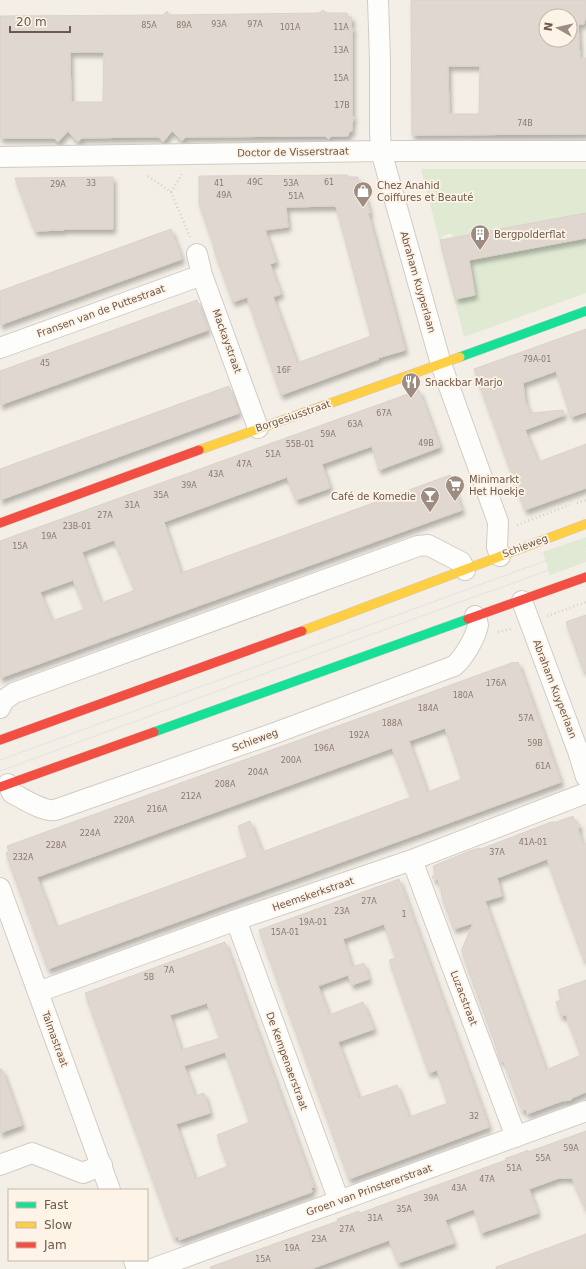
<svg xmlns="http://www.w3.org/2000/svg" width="586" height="1269" font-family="'DejaVu Sans',sans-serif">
<defs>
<filter id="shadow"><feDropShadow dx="2.5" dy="4.5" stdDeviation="2" flood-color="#0004"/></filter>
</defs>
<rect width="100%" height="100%" fill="#f3efe7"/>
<path fill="#e0ead3" d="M421 169H586V213L453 237 452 234C447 234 442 234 440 241L456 299 475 295 469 260 586 238V293L464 337Z
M586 537V562L550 575 543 552Z"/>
<path fill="#dfd7d0" stroke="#dcd2ca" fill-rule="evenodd" filter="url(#shadow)" d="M411 0H586V18H585L584 24H578L580 58H586V134L412 135ZM546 16H570V40H546ZM448 66H480L479 114H449Z
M323 10 327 13H347L348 17H352L351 26 353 30 352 35V115L354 118 352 123V131L349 132 348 136H332L328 139 325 136 186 137 182 141 172 131 163 142 159 137H143L82 138 78 142 68 131 58 142 54 138H0V16L163 15 167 11 170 15 319 13ZM70 52H104L103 102H71Z
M348 175V177H358V197L365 195 370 213H368L405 350 378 358 379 359 281 395 247 297 233 302 214 249H215L199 203V176ZM336 206 371 336 297 363 273 297 281 294 270 264 276 262 265 230 288 227 286 207Z
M113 177V229H64V230L35 231 15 178Z
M586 213V238L469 260 475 295 456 299 440 240Z
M171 229 182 259 0 325V291Z
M197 300 208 330 0 405V371Z
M586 329V412L571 417 556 371 523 383 525 401 530 413 563 410 564 415 525 430 538 462 586 444V488L525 510 474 369Z
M229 386 239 413 0 500V469Z
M419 390 440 447 379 470 372 446 322 464 330 488 296 500 287 477 164 522 181 573 450 475 462 510 0 678V541ZM114 540 135 590 101 603 82 552ZM73 580 85 609 52 621 40 592Z
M586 615V671H584L566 622Z
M514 662V663L518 662 561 782 48 969 6 853 9 852 7 846ZM445 728 462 779 427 792 409 741ZM392 748 411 797 262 852 250 821 238 826 248 857 56 927 37 877Z
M573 816 575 822 580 825 578 829 582 842 586 844V960H584L547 859 497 878 502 896 485 901 546 1070 581 1055 566 1015 561 1016 556 1002 561 1000 558 990 586 980V1092L572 1098 571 1100 562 1101 527 1114 526 1109 522 1111 504 1062 500 1060 494 1040 462 952V949L473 923 454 929 441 894 442 892 438 880 432 878 435 873 433 866 467 852 479 848 481 849 551 822H556Z
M399 879 489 1127 349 1179 259 930ZM384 924 396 958 389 960 429 1073 437 1070 448 1103 409 1117 397 1085 359 1098 338 1042 374 1029 363 1002 329 1015 318 986 348 975 352 985 369 979 364 963 352 967 343 939Z
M225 942 314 1187 311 1188 312 1192 179 1240 178 1236 174 1238 85 993ZM207 1003 220 1038 181 1050 170 1015ZM225 1052 250 1122 217 1135 228 1166 195 1179 176 1124 210 1113 204 1093 195 1096 184 1066Z
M0 1069H2L22 1125 0 1133Z
M586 1131V1210L572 1178H559L529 1189 538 1213 481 1233 474 1209 445 1220 454 1243 398 1263 389 1240 311 1269H211L210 1267 338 1221 337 1219 359 1211 360 1213 506 1160V1158L516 1155 528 1150V1152Z
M586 1234V1269H496V1267Z"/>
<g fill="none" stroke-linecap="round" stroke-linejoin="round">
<defs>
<path id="street" d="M378 0 380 59V132L381 151 441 364 498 522 497 547 500 556
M0 157 381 151H586
M197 254 202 275 258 428
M0 348 202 275
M522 601 578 751 586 777
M0 708 4 700 14 693 418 546 428 545 461 562 465 570
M8 784 12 793C24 799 43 812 55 810L275 733 454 666C463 659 476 637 478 625 478 622 476 619 475 616
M412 860 516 1137
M0 888 110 1190
M236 920 339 1201
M38 992 236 920 412 860 586 793
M0 1165 32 1153 83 1173 102 1165
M134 1260 137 1269
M152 1269 586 1111"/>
<path id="fast" d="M460 357 586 311
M154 732 468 619"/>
<path id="slow" d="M199 450 460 357
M302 631 586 524"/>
<path id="jam" d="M0 523 199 450
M468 619 586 577
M0 740 302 631
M0 787 154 732"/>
</defs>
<use href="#street" stroke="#d2cbc4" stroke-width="22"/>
<use href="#fast" stroke="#d2cbc4" stroke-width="10"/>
<use href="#slow" stroke="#d2cbc4" stroke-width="10"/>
<use href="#jam" stroke="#d2cbc4" stroke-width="10"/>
<path stroke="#d5cfc9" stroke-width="2.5" stroke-dasharray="1 3" stroke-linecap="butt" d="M148 176 171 192 182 174
M171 192 190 237
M577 503 586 500
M517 525 570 505
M547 616 586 602
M498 632 511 629"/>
<use href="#street" stroke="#fdfdfb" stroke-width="20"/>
<use href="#fast" stroke="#16e098" stroke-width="9"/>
<use href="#slow" stroke="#ffcf43" stroke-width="9"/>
<use href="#jam" stroke="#f24e42" stroke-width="9"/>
<path stroke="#e3e1e3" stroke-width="1" d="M0 760 586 546
M0 771 449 606 586 557"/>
</g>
<defs>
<symbol id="shop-pin" viewBox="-11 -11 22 30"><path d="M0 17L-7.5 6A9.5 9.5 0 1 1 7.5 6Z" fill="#9d8c82" stroke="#fdf4e7"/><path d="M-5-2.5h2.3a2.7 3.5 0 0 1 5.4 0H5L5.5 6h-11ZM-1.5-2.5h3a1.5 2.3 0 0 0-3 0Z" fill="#fff"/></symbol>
<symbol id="building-pin" viewBox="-11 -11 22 30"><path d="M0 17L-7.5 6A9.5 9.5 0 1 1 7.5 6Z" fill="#9d8c82" stroke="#fdf4e7"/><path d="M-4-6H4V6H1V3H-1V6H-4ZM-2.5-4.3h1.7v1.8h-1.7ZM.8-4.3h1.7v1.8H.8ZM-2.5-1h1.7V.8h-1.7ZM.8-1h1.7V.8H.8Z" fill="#fff"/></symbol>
<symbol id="restaurant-pin" viewBox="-11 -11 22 30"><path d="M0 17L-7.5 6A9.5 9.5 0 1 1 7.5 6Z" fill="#9d8c82" stroke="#fdf4e7"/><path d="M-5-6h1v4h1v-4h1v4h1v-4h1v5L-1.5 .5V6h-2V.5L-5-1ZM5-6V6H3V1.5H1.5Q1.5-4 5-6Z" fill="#fff"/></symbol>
<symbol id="supermarket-pin" viewBox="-11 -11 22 30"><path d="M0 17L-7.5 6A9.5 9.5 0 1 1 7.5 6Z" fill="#9d8c82" stroke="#fdf4e7"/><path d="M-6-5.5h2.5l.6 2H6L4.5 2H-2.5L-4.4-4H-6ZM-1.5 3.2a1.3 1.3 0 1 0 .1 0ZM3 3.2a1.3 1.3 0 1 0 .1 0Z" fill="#fff"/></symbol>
<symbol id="bar-pin" viewBox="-11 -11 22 30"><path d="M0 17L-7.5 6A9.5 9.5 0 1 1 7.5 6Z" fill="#9d8c82" stroke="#fdf4e7"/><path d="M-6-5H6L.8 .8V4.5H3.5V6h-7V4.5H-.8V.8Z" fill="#fff"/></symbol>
</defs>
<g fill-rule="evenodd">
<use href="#shop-pin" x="352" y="180" width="22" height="30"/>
<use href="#building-pin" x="469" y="223" width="22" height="30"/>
<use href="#restaurant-pin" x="400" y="371" width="22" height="30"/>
<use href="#supermarket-pin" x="444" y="474" width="22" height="30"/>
<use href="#bar-pin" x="419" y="485" width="22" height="30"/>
</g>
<g text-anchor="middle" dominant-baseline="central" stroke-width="3.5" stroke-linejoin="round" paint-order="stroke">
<g font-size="8" fill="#8c796e">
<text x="219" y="24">93A</text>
<text x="255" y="24">97A</text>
<text x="149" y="25">85A</text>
<text x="184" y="25">89A</text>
<text x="290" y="27">101A</text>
<text x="341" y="27">11A</text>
<text x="341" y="50">13A</text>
<text x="341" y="78">15A</text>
<text x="342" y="105">17B</text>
<text x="525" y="123">74B</text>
<text x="255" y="182">49C</text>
<text x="329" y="182">61</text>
<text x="91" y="183">33</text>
<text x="219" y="183">41</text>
<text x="291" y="183">53A</text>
<text x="58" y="184">29A</text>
<text x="224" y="195">49A</text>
<text x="296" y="196">51A</text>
<text x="537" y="359">79A-01</text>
<text x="45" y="363">45</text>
<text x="284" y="370">16F</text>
<text x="384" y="413">67A</text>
<text x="355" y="424">63A</text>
<text x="328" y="434">59A</text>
<text x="426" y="443">49B</text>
<text x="300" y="444">55B-01</text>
<text x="273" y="454">51A</text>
<text x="244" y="464">47A</text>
<text x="216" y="474">43A</text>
<text x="189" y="485">39A</text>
<text x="161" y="495">35A</text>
<text x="132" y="505">31A</text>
<text x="105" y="515">27A</text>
<text x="77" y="526">23B-01</text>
<text x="49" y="536">19A</text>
<text x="20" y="546">15A</text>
<text x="496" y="683">176A</text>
<text x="463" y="695">180A</text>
<text x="428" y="708">184A</text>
<text x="526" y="718">57A</text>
<text x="392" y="723">188A</text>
<text x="359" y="735">192A</text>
<text x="535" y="743">59B</text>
<text x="324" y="748">196A</text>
<text x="291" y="760">200A</text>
<text x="543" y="766">61A</text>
<text x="258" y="772">204A</text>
<text x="225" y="784">208A</text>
<text x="191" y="796">212A</text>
<text x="157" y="809">216A</text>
<text x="124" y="820">220A</text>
<text x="90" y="833">224A</text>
<text x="533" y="842">41A-01</text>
<text x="56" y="845">228A</text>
<text x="497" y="852">37A</text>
<text x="23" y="857">232A</text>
<text x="369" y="901">27A</text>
<text x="342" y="911">23A</text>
<text x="404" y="914">1</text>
<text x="313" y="922">19A-01</text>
<text x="285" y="932">15A-01</text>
<text x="169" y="970">7A</text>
<text x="149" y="977">5B</text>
<text x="474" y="1116">32</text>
<text x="571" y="1148">59A</text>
<text x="543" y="1158">55A</text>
<text x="514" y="1168">51A</text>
<text x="487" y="1179">47A</text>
<text x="459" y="1188">43A</text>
<text x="431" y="1198">39A</text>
<text x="404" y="1209">35A</text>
<text x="375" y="1218">31A</text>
<text x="347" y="1229">27A</text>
<text x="319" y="1239">23A</text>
<text x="292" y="1248">19A</text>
<text x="263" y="1259">15A</text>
</g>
<g font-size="10" fill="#6e574b" stroke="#fdf4e7">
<text transform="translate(293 152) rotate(-1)">Doctor de Visserstraat</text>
<text transform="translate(418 282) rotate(74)">Abraham Kuyperlaan</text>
<text transform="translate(101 311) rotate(-20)">Fransen van de Puttestraat</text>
<text transform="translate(227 341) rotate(70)">Mackaystraat</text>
<text transform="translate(293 416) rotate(-19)">Borgesiusstraat</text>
<text transform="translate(525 546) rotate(-21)">Schieweg</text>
<text transform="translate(555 689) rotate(69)">Abraham Kuyperlaan</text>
<text transform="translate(255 740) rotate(-20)">Schieweg</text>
<text transform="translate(313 894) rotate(-19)">Heemskerkstraat</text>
<text transform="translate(464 998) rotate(69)">Luzacstraat</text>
<text transform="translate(55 1039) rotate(70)">Talmastraat</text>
<text transform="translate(287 1061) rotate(70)">De Kempenaerstraat</text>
<text transform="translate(369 1190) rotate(-20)">Groen van Prinstererstraat</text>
</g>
<g font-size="10" fill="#6e574b" stroke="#fdf4e7" text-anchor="start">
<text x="377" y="185">Chez Anahid<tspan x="377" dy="12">Coiffures et Beauté</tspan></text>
<text x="494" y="234">Bergpolderflat</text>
<text x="425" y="382">Snackbar Marjo</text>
<text x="469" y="479">Minimarkt<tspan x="469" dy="12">Het Hoekje</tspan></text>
<text x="416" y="496" text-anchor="end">Café de Komedie</text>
</g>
</g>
<rect x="8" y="1189" width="140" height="72" fill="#fdf4e7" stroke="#c4b5a9"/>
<rect x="16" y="1202" width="20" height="6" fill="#16e098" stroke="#c4b5a9"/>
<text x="44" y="1209" font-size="12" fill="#6e574b">Fast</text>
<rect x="16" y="1222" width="20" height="6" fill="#ffcf43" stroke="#c4b5a9"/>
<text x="44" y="1229" font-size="12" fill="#6e574b">Slow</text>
<rect x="16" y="1242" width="20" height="6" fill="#f24e42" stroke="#c4b5a9"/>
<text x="44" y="1249" font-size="12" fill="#6e574b">Jam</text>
<g transform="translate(558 28) rotate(278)"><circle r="19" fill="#fdf4e7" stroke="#c4b5a9"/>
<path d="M0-3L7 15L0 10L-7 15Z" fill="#9d8c82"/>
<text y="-6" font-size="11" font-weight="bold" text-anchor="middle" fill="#6e574b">N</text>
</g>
<path d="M10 26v6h60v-6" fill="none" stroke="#6e574b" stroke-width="2"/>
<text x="16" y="26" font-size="12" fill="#6e574b" stroke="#fdf4e7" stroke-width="3" paint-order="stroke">20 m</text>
</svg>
